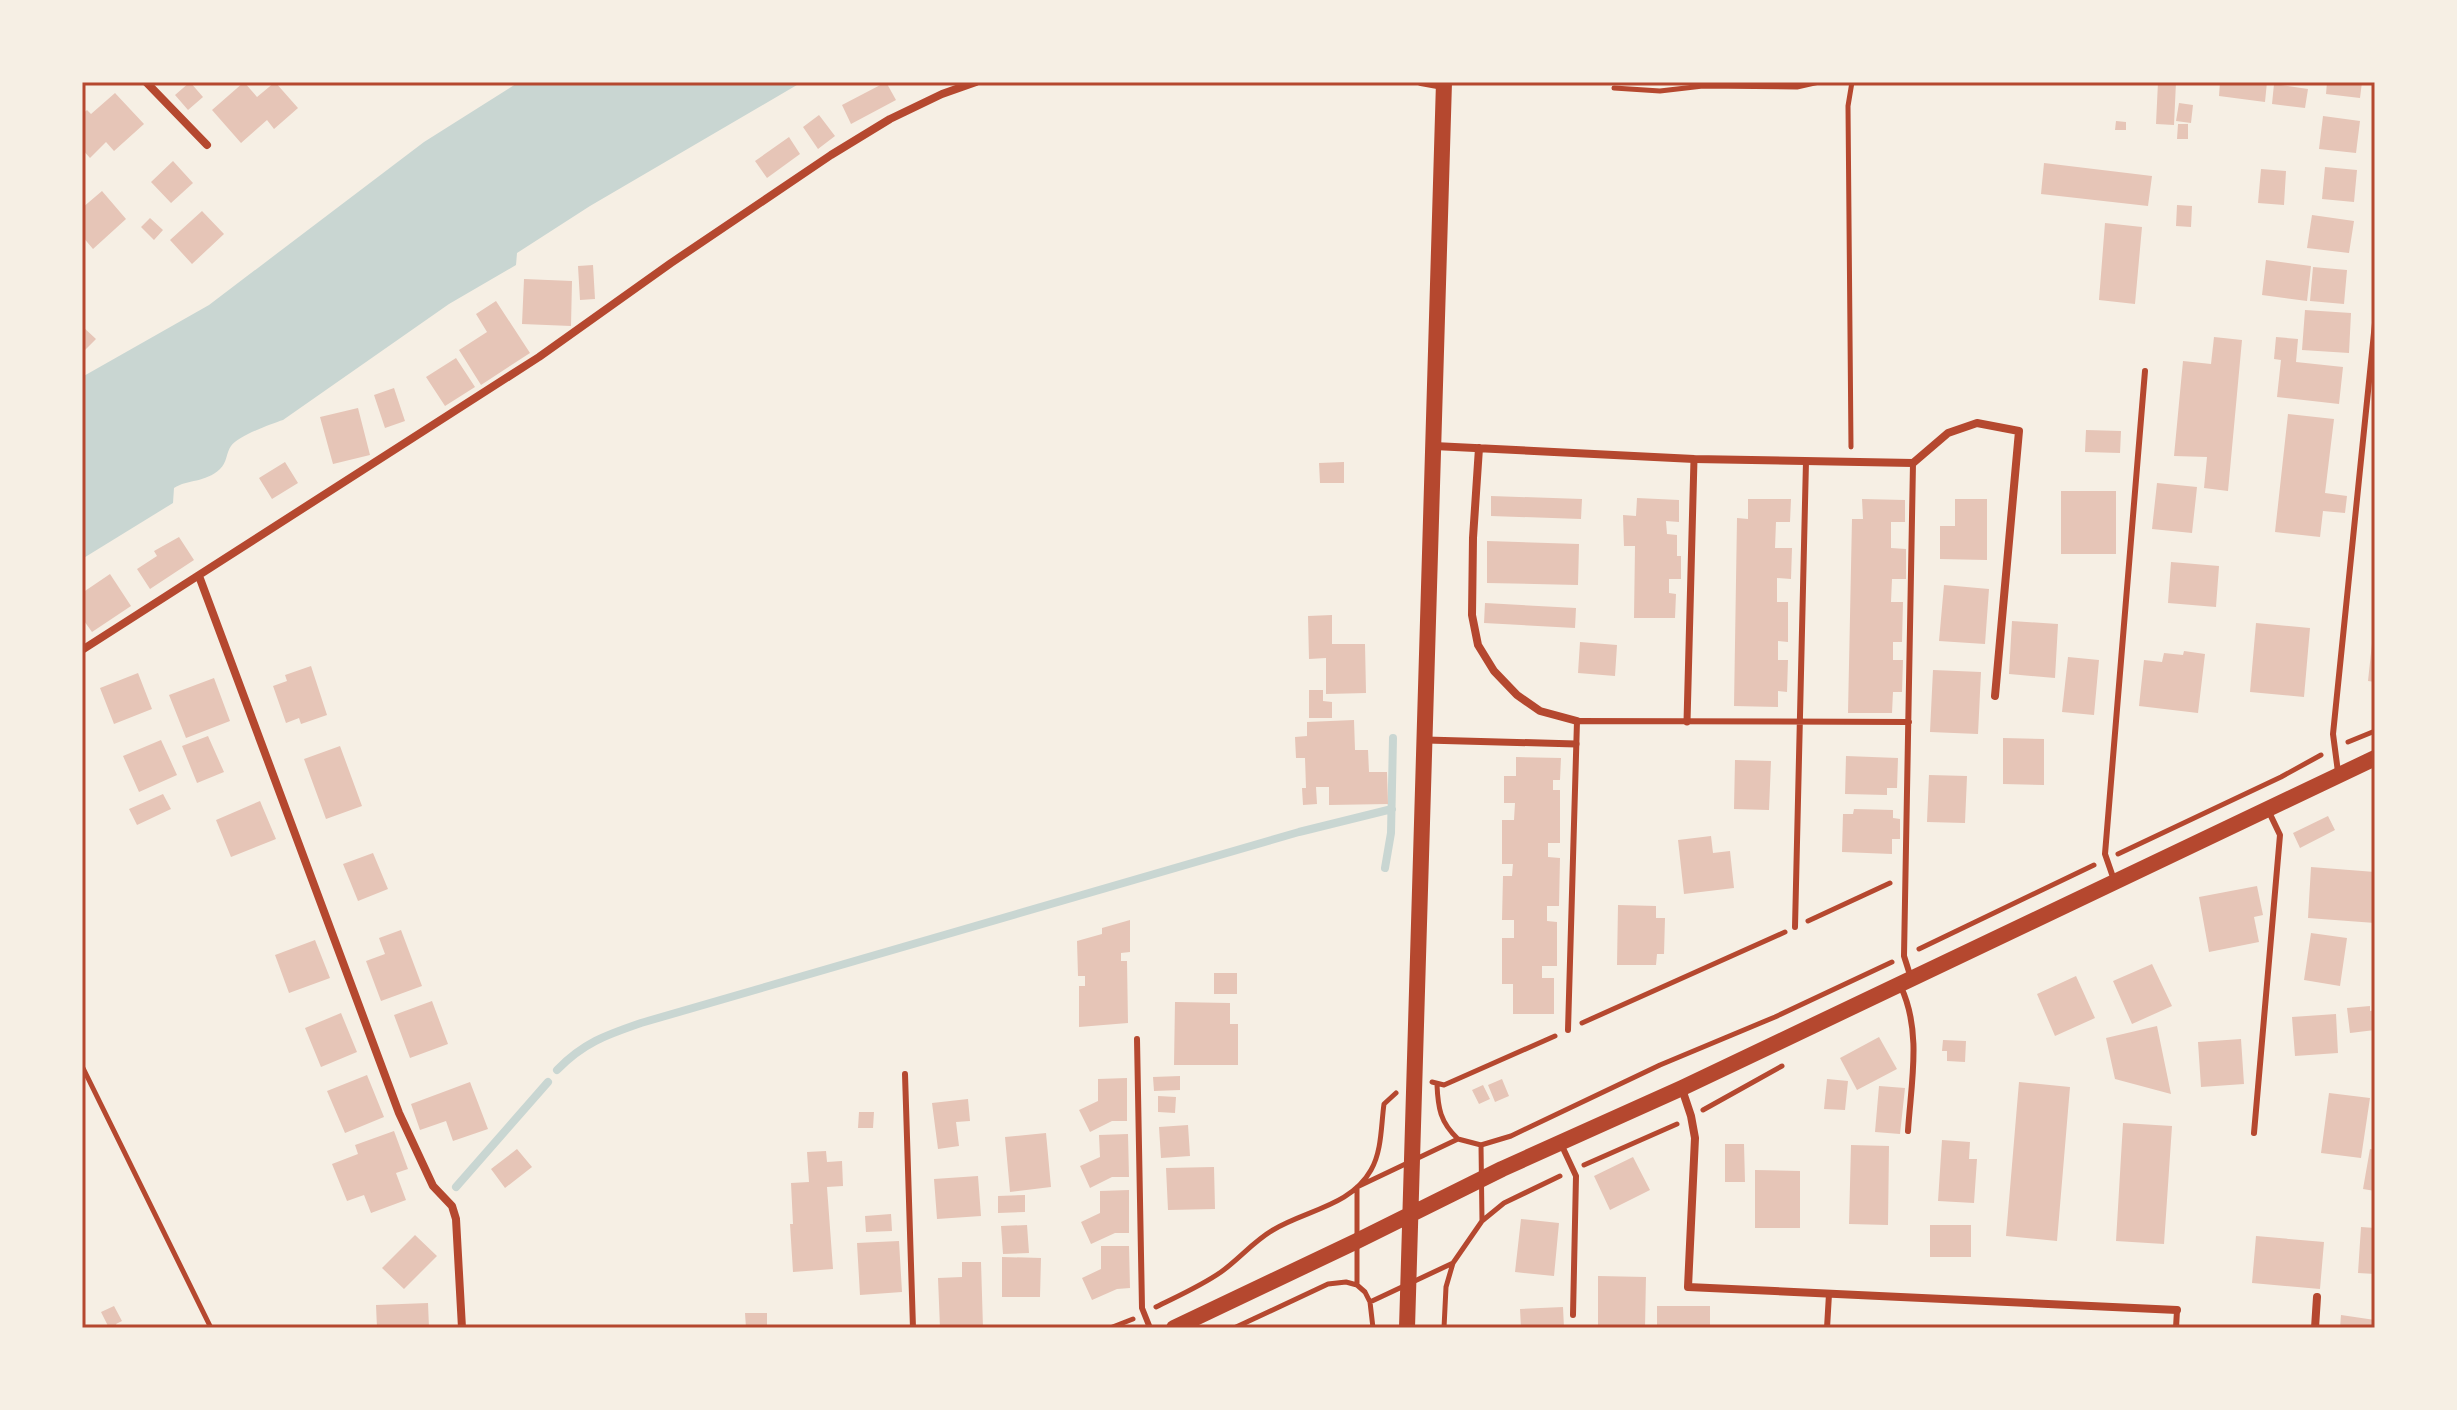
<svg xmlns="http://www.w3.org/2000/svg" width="2457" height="1410" font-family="'Roboto Condensed',sans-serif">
<rect width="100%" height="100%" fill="#f6efe4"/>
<path fill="#c9d6d2" d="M519 82H802L590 206 517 253 516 265 449 304 283 420C271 424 238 436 231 446 226 453 227 463 220 469 205 483 188 479 174 488L173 503 82 559V377L209 305 424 142Z"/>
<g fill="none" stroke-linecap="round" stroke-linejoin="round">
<path stroke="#c9d6d2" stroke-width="8" d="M1385 868 1391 833 1393 738
M557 1070C583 1043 606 1035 641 1023L1299 832 1392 809
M456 1187 548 1082"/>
</g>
<path fill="#e6c5b7" d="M190 82 203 97 188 110 175 95Z
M244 82 257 97 275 82 298 108 274 129 267 120 241 143 212 110Z
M886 82 896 100 851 124 842 105Z
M2158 82H2176L2174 125 2156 124Z
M2220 82H2267L2265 102 2219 96Z
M2327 82H2362L2360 98 2326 94Z
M2274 84 2308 89 2305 108 2272 104Z
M115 93 144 124 114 151 106 142 90 158 82 149V114L87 110 91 114Z
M2179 103 2193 105 2191 123 2176 121Z
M819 115 835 136 818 149 803 127Z
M2323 116 2360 121 2356 153 2319 149Z
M2116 121 2126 122V130H2115Z
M2178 124H2188V139H2177Z
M789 137 800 154 767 178 755 161Z
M173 161 193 183 171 203 151 182Z
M2044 163 2152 176 2148 206 2041 194Z
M2325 167 2357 170 2354 202 2322 199Z
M2261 169 2286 171 2284 205 2258 203Z
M102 191 126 219 93 249 82 236V208Z
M2177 205 2192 206 2191 227 2176 226Z
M202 211 224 234 192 264 170 240Z
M2312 215 2354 221 2349 253 2307 248Z
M150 218 163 230 154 240 141 227Z
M2105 223 2142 227 2135 304 2099 300Z
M2266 260 2311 266 2307 301 2262 295Z
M593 265 595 299 580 300 578 266Z
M2313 267 2347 270 2344 304 2310 301Z
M524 279 572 281 571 326 522 324Z
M496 301 530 353 481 385 459 350 487 332 476 314Z
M2305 310 2351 313 2349 353 2302 350Z
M82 326 96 339 82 353Z
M2214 337 2242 340 2228 491 2204 488 2207 457 2174 456 2183 361 2211 364Z
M2276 337 2298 339 2296 362 2343 367 2339 404 2277 397 2281 360 2274 359Z
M456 358 475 387 445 406 426 377Z
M394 388 405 421 385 428 374 395Z
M358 408 370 455 333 464 320 417Z
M2288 414 2334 419 2325 493 2347 496 2345 513 2323 511 2320 537 2275 532Z
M2086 430 2121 431 2120 453 2085 452Z
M285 462 298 483 272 499 259 478Z
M1344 462V483H1320L1319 463Z
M2157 483 2197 487 2192 533 2152 529Z
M2061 491H2116V554H2061Z
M1491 496 1582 499 1581 519 1491 516Z
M1637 498 1679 500V522L1666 521 1667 534 1677 535V556H1681V579H1669V593L1676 594 1675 618H1634L1635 546H1624L1623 515 1636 516Z
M1748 499H1791L1790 522H1776L1775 548H1792L1791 579 1777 578V602H1788V642L1778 641V660H1788L1787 692 1778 691V707L1734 706 1737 518 1748 519Z
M1862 499 1905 500V522H1891V548L1906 549V579H1892L1891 602H1903L1902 642H1893V660H1903L1902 692H1893L1892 713H1848L1852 519H1863Z
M1955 499H1987V560L1940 559V526H1955Z
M179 537 194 560 150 589 137 569 157 556 154 551Z
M1487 541 1579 544 1578 585 1487 583Z
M2171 562 2219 566 2216 607 2168 603Z
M110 574 131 606 92 632 82 618V593Z
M1944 585 1989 589 1985 644 1939 641Z
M1485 603 1576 608 1575 628 1484 623Z
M1332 615V644H1365L1366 693 1326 694V658L1309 659 1308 616Z
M2012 621 2058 624 2055 678 2009 674Z
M2256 623 2310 628 2304 697 2250 692Z
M2373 634H2375V682L2368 681Z
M1580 642 1617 645 1615 676 1578 673Z
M2184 651 2205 654 2198 713 2139 706 2144 660 2162 662 2164 653 2183 655Z
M2068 657 2099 660 2094 715 2062 712Z
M311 666 327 715 301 724 299 718 286 723 273 686 287 681 285 675Z
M1933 670 1981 672 1978 734 1930 732Z
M138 673 152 709 114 724 100 688Z
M214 678 230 721 186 738 169 695Z
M1309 690H1323V701L1332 702V718H1309Z
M1354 720 1355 750H1368L1369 772H1387L1388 804 1329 805V787H1316L1317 804 1303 805 1302 788H1306L1305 758H1296L1295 737 1307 736V722Z
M208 736 224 772 197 783 182 746Z
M2003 738 2044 739V785L2003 784Z
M161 740 177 775 139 792 123 756Z
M340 746 362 806 326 819 304 759Z
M1846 756 1898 758 1897 788H1887V795L1845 794Z
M1516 757 1561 758 1560 780H1553V790H1560V843H1548V857L1560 858 1559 906H1547V921L1557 922V966H1542V978H1554V1014H1513V984H1502V938H1514V920H1502L1503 876H1512L1513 864H1502V820H1514L1515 803H1504V776H1516Z
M1735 760 1771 761 1769 810 1734 809Z
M1929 775 1967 776 1965 823 1927 822Z
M163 794 171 809 137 825 129 809Z
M260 801 276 839 231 857 216 820Z
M1854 809 1893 810V818L1900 819V839H1892V854L1842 852 1843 814H1853Z
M2328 816 2335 830 2300 848 2293 833Z
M1711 836 1713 853 1730 851 1734 888 1684 894 1678 840Z
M373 853 388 889 358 901 343 864Z
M2311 867 2375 872V923L2308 918Z
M2257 886 2263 915 2254 917 2259 942 2209 952 2199 897Z
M1618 905 1656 906V918H1665L1664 954H1657L1656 965H1617Z
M1130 920V952L1121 953V961H1127L1128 1023 1079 1027V986H1085V976H1078L1077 941 1102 934V928Z
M401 930 422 986 381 1001 366 961 385 954 379 938Z
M2311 933 2347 938 2340 986 2304 980Z
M315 940 330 978 289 993 275 955Z
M2152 964 2172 1006 2132 1024 2113 981Z
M1214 973H1237V994H1214Z
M2076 976 2095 1018 2055 1036 2037 994Z
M432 1001 448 1044 410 1058 394 1015Z
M1175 1002 1230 1003V1024H1238V1065H1174Z
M2370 1006V1011L2375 1010V1030L2350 1033 2347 1008Z
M341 1013 357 1052 321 1067 305 1028Z
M2336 1014 2338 1053 2295 1056 2292 1017Z
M2157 1026 2171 1094 2115 1079 2106 1038Z
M1879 1037 1897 1069 1857 1090 1840 1058Z
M2241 1039 2244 1084 2201 1087 2198 1042Z
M1943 1040 1966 1041 1965 1062 1947 1061V1051H1942Z
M367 1075 384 1117 345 1133 327 1091Z
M1180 1076V1090L1154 1091 1153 1077Z
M1127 1078V1121H1112L1090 1132 1079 1110 1098 1101V1079Z
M1502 1079 1509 1096 1495 1102 1488 1085Z
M1827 1079 1848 1081 1845 1110 1824 1109Z
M470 1082 488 1129 453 1141 446 1121 420 1130 411 1104Z
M2019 1082 2070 1087 2057 1241 2006 1236Z
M1483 1085 1490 1099 1479 1104 1472 1090Z
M1879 1086 1905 1088 1900 1134 1875 1132Z
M2329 1093 2370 1098 2361 1158 2321 1153Z
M1158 1096 1176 1097 1175 1113 1158 1112Z
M968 1099 970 1121 956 1122 959 1146 938 1149 932 1103Z
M859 1112H874L873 1128H858Z
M2123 1123 2172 1126 2164 1244 2116 1241Z
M1188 1125 1190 1156 1161 1158 1159 1127Z
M394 1131 408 1169 396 1173 406 1200 371 1213 364 1195 347 1201 332 1164 358 1154 355 1145Z
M1046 1133 1051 1187 1010 1192 1005 1137Z
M1128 1134 1129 1177H1112L1090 1188 1080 1166 1100 1157 1099 1135Z
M1942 1140 1970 1142 1969 1159H1977L1974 1203 1938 1201Z
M1725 1144H1744L1745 1182H1725Z
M1851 1145 1889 1146 1888 1225 1849 1224Z
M517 1149 532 1167 505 1188 491 1169Z
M2370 1149 2375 1150V1191L2363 1189Z
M826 1151 827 1162 842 1161 843 1186 827 1187 833 1269 793 1272 790 1224H793L791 1183 809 1182 807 1152Z
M1633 1157 1650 1190 1610 1210 1594 1176Z
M1214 1167 1215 1209 1168 1210 1166 1168Z
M1755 1170 1800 1171V1228H1755Z
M978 1176 981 1216 937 1219 934 1179Z
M1129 1190V1233H1115L1091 1244 1081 1222 1100 1213V1191Z
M1025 1195V1212L998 1213V1196Z
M891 1214 892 1231 866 1232 865 1216Z
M1521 1219 1559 1223 1554 1276 1515 1272Z
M1027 1225 1029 1253 1003 1254 1001 1226Z
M1930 1225H1971V1257H1930Z
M2361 1227 2375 1228V1274L2358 1273Z
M415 1235 437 1256 404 1289 382 1268Z
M2256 1236 2324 1242 2320 1289 2252 1283Z
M899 1241 902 1292 860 1295 857 1243Z
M1101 1246H1129L1130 1288 1117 1289 1092 1300 1082 1278 1101 1269Z
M1002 1257 1041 1258 1040 1297H1002Z
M962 1262H981L983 1328H940L938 1278 962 1277Z
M1598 1276 1646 1277 1645 1328H1598Z
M428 1303 429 1328H377L376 1305Z
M114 1306 122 1321 116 1324 117 1327 109 1328 101 1312Z
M1657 1306H1710V1328H1657Z
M1563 1307 1564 1328H1521L1520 1309Z
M745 1313H767V1328H746Z
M2341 1315 2375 1320V1328H2340Z"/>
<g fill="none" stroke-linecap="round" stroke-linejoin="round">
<path stroke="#b5482f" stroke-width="5" d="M1614 88 1660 91 1703 86 1797 87 1819 82
M1851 447 1848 106 1852 82
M2348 742 2375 731
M2118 854 2281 777 2321 755
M1808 921 1890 883
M1919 949 2094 865
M1582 1023 1785 932
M82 1066 211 1328
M1432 1082 1444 1085 1555 1036
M1437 1085C1438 1108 1440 1122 1458 1139
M1703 1110 1782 1066
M1458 1139 1481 1145 1482 1221 1453 1263 1370 1302 1365 1292 1357 1285V1187Z
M1481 1145 1511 1136 1660 1065 1775 1017 1892 962
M1584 1165 1677 1124
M1482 1221 1504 1203 1560 1176
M1370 1302 1373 1328
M1156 1307C1178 1296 1201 1286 1221 1272 1239 1259 1254 1241 1273 1230 1306 1210 1351 1206 1371 1170 1382 1151 1381 1125 1384 1104L1396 1093
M1110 1328 1133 1319
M1234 1328 1328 1284 1346 1282 1357 1285
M1444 1328 1446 1287 1453 1263"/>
<path stroke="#b5482f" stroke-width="6" d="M2338 772 2333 734 2375 323
M2114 880 2105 854 2145 371
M1795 927 1806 461
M1911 978 1904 956 1913 463
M1901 987C1922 1032 1911 1083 1908 1131
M1568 1030 1577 721 1909 722
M1137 1039 1142 1308 1150 1328
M905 1074 913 1328
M2254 1133 2280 835 2269 812
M1562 1146 1576 1176 1573 1315
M1827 1328 1829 1294
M2176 1328 2177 1310"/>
<path stroke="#b5482f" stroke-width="7" d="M1687 722 1694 459
M1426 740 1576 744"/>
<path stroke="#b5482f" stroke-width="8" d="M146 82 207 145
M1421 82 1443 86
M1434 446 1694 459 1913 463 1948 433 1977 423 2019 431 1995 696
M1479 448 1473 538 1472 615 1478 645 1494 671 1517 695 1540 711 1577 721
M199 576 399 1113 433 1186 452 1206 456 1219 462 1328
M82 650 539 357 671 263 831 155 890 119 942 94 976 82
M1682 1089 1691 1116 1695 1138 1688 1287 2177 1310
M2315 1328 2317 1297"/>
<path stroke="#b5482f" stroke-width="16" d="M1174 1328 1357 1241 1502 1169 1682 1088 2375 758
M1407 1328 1444 82"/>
</g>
<rect width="2457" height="1410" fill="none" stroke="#f6efe4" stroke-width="168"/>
<rect x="84" y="84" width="2289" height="1242" fill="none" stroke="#b5482f" stroke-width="3"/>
</svg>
